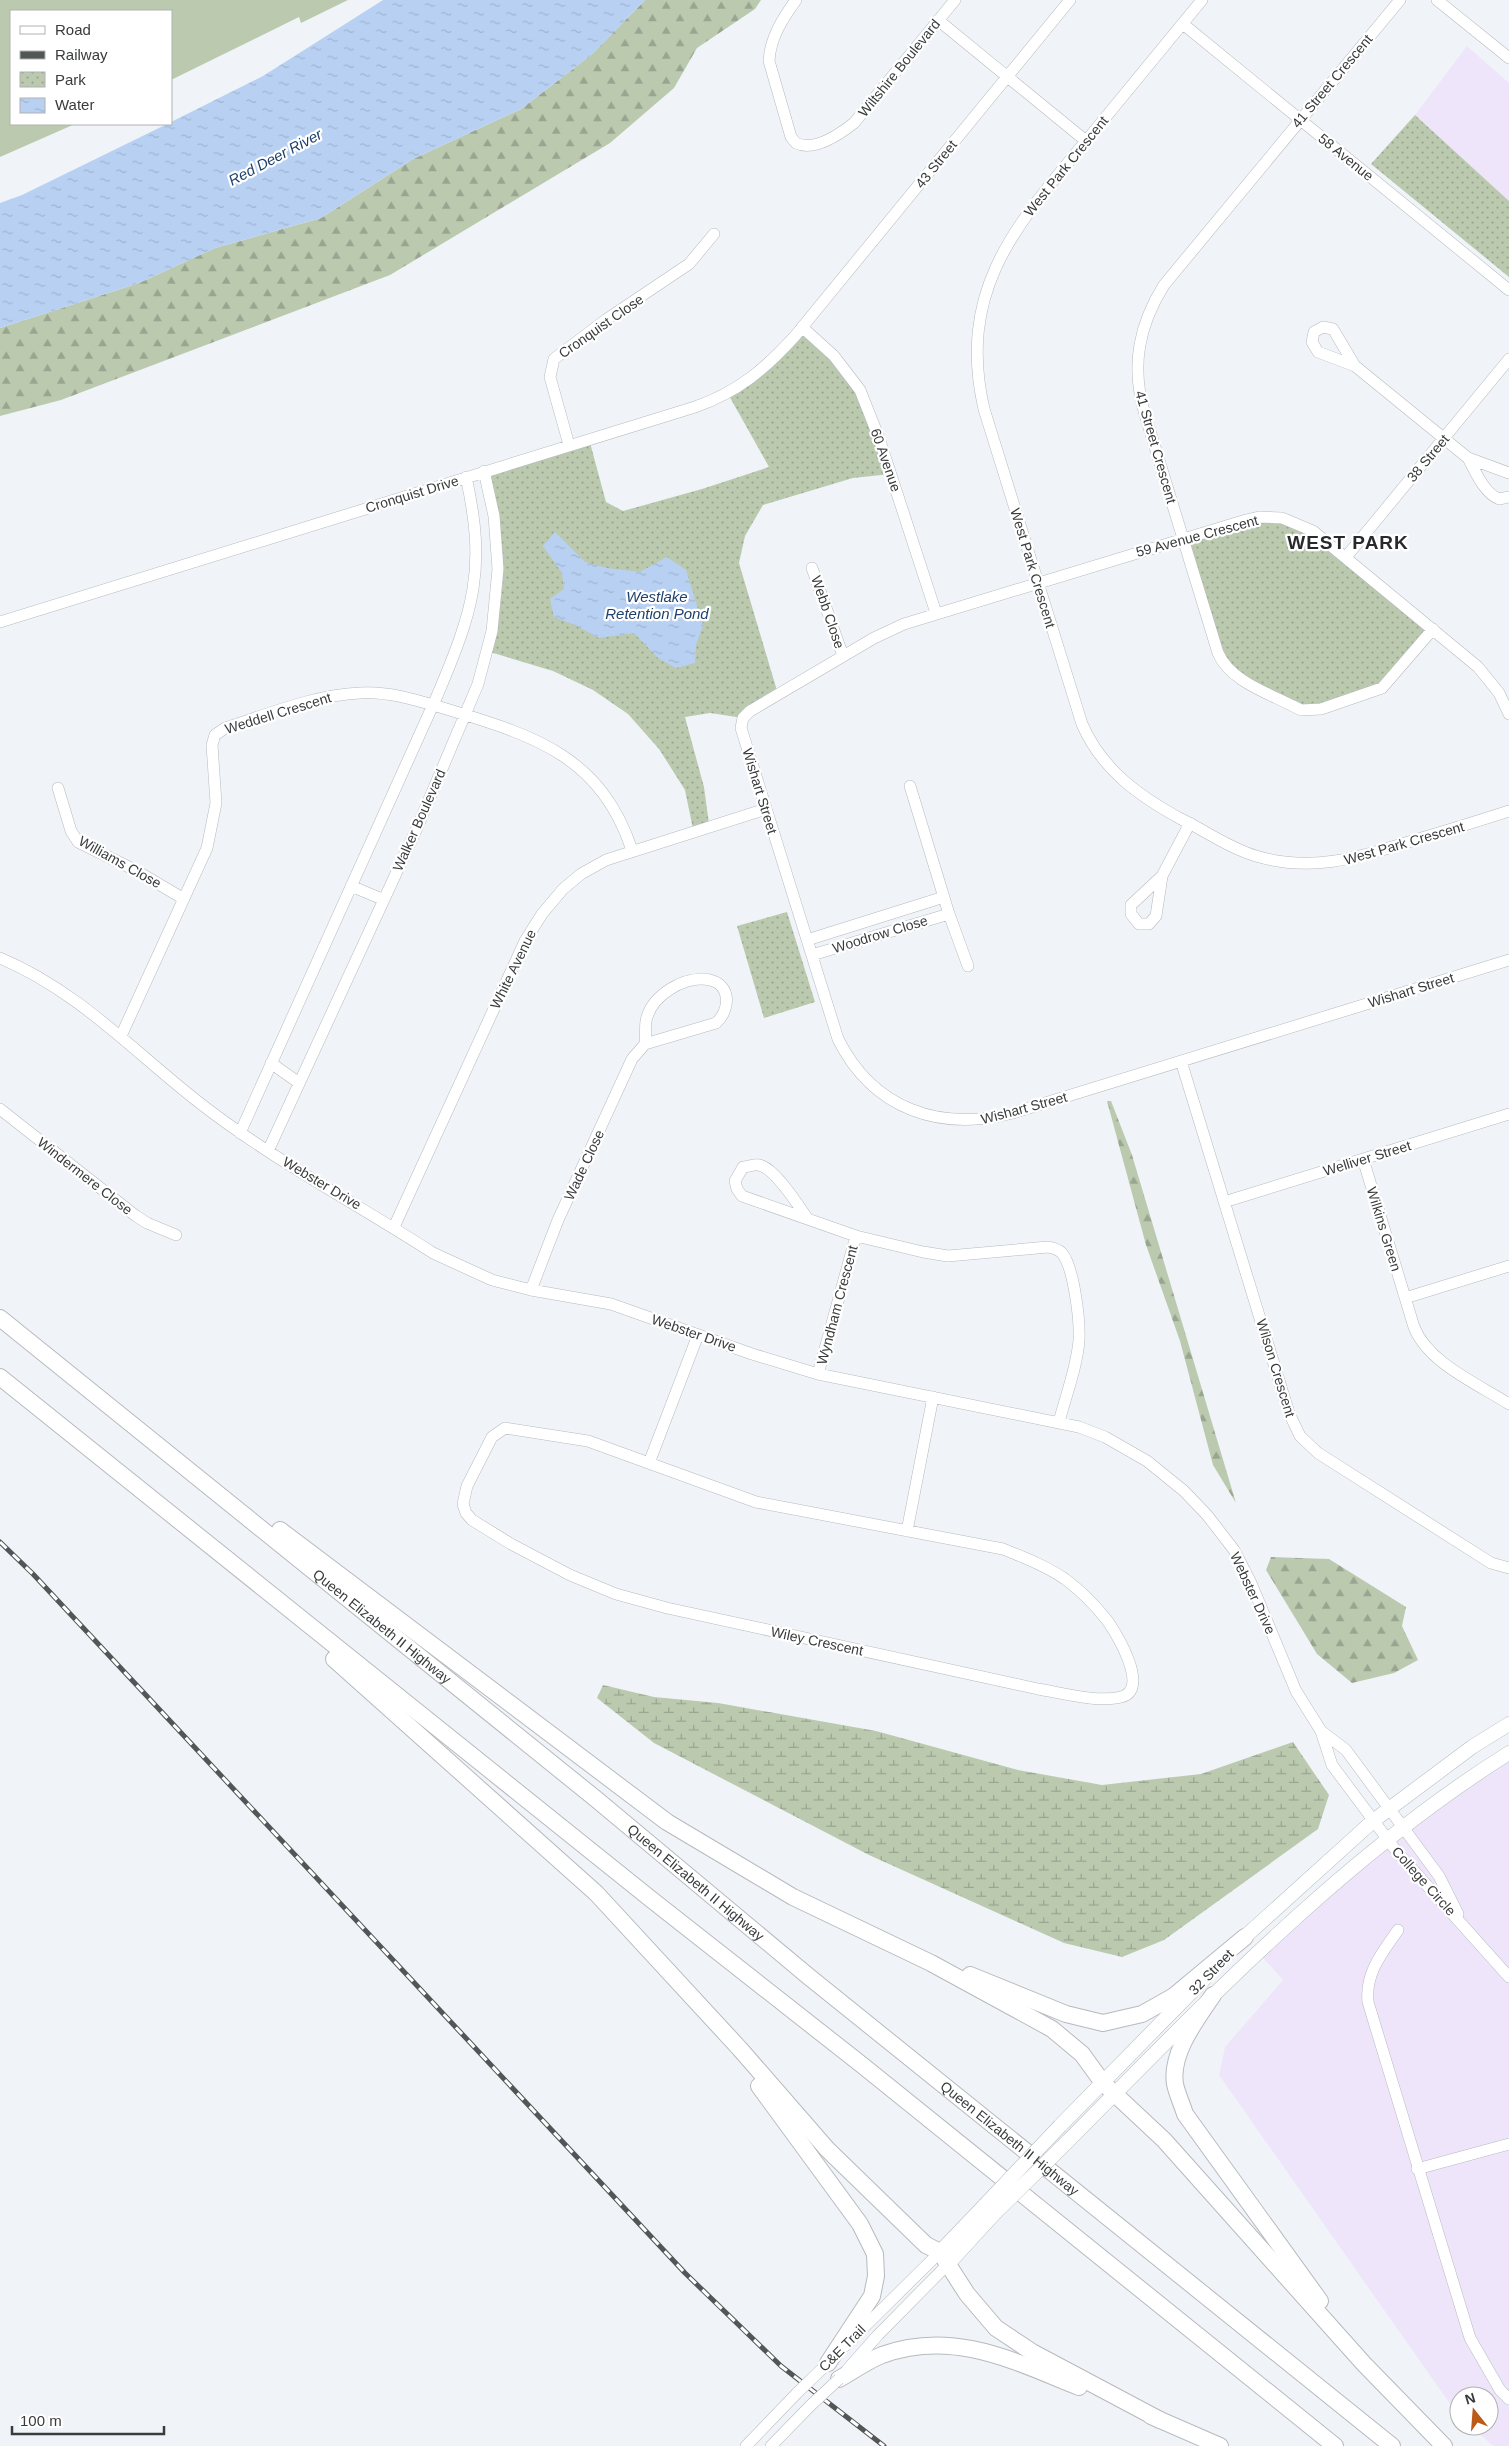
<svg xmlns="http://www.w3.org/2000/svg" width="1509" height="2446" font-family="Helvetica,sans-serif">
<defs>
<pattern id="forest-firs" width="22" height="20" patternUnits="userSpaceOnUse" patternTransform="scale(1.25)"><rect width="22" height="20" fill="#bbcaaf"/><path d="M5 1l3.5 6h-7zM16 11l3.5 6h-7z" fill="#99a590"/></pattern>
<pattern id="wetland-marsh" width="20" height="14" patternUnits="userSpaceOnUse" patternTransform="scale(1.25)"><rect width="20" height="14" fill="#bbcaaf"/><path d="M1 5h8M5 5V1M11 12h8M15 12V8" fill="none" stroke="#99a590"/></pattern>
<pattern id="park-dots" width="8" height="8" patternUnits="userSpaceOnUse" patternTransform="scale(1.25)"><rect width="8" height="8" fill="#bbcaaf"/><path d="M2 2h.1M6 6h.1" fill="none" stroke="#99a590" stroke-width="1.8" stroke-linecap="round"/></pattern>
<pattern id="water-ripples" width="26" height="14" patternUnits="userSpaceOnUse" patternTransform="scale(1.25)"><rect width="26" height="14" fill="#b8d1f3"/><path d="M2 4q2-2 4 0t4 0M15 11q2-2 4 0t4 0" fill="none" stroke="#9fb4d1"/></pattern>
</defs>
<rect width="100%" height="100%" fill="#f0f4f8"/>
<path fill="#eee5fa" d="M1467 46 1509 83V201L1415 115Z
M1509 1753V2446H1493L1471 2426H1489V2396H1459V2415L1455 2411 1219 2075 1225 2047 1283 1980 1257 1951 1381 1846Z"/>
<path fill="#bbcaaf" d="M0 0H348L301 23 299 17 171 80V11H11V124H75L0 157Z"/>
<path fill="url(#forest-firs)" d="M645 0H761L755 9 697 48 674 88 610 143 390 275 61 400 0 416V328L139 283 215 248 321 218 413 159 521 109 591 55Z
M1107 1101H1111L1132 1155 1236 1503 1213 1465 1180 1341 1146 1245Z
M1271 1557 1329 1559 1406 1607 1402 1626 1418 1660 1394 1673 1352 1683 1317 1654 1266 1570Z"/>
<path fill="url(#wetland-marsh)" d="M603 1685 654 1697 718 1703 876 1731 1018 1770 1102 1785 1201 1774 1293 1742 1329 1795 1318 1829 1164 1940 1122 1957 1064 1943 869 1855 654 1743 597 1698Z"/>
<path fill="url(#park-dots)" d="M1415 115 1509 201V277L1371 164Z
M802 327 860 390 891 474 853 478 763 505 745 536 739 563 778 694 743 718 710 713 685 717 704 787 709 824 693 829 685 790 659 749 628 714 593 690 553 671 490 652C499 619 507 577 501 542 497 519 490 495 484 471L589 439 606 502 623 511 702 489 769 467 728 394Z
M1246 520 1294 522 1433 629 1377 691 1314 710 1229 669 1183 538Z
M787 912 815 1002 764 1018 737 926Z"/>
<path fill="url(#water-ripples)" d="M383 0H645L591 55 521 109 413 159 321 218 215 248 139 283 0 328V203L22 195 167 124H171V122L263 76Z
M555 532 585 562 607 568 640 572 667 557 686 570 703 625 696 645 695 663 676 668 658 658 634 633 599 638 575 625 554 617 550 599 564 589 562 573 543 546Z"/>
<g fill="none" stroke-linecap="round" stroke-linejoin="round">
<defs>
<path id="minor" d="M796 0C783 18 770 38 769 61L791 137 796 143C814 152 840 134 854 123L955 0
M1202 0C1165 45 1128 90 1091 135 1019 222 956 287 984 409L1082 724C1102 770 1139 796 1181 819 1206 831 1229 848 1256 856 1313 873 1360 857 1415 840 1446 831 1478 821 1509 811
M1400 0 1164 285C1139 325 1131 365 1144 411L1218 653C1230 681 1268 693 1293 706L1301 710 1321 709 1382 688 1433 629
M1437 0 1509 58
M938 20 1086 141
M1183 24 1509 290
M802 327 834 356 860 390 879 438 936 613
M1355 366 1333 329 1323 327 1314 332 1312 342 1318 352 1355 366 1468 458 1509 473
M569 445 550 377 554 359 607 319 689 264 714 234
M1468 458C1475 471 1484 493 1499 499L1509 497
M1346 557 1509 359
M812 568 843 656
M0 622 695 407C738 392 765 369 795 336L1070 0
M1509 714 1499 693 1478 667 1313 531 1282 518 1259 517 1246 520 904 624 874 638 750 711 743 718 741 728 838 1039C873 1109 939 1132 1013 1113L1509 960
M910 786 949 914 968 966
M58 788 71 831 78 842 135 870 184 899
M1162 876 1156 916 1149 924H1139L1131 914V905L1162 876 1190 823
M351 886 382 899
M807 940 944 897
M812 955 949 914
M0 958C79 991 135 1053 201 1104 273 1160 356 1203 433 1253L492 1280 531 1290 611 1304 752 1354 818 1374 1079 1427 1105 1437 1147 1461 1184 1491 1207 1515 1234 1550 1251 1583 1296 1691 1321 1731 1332 1765 1397 1852 1509 1977
M121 1036 207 848 216 803 212 745 215 735 225 728C269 714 314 695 360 693 392 691 422 702 453 711 538 737 601 758 632 850
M1181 1061 1289 1413 1300 1436 1318 1453 1491 1563 1509 1568
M271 1063 299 1083
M0 1109 136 1216 147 1223 176 1235
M240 1133 437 696C473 611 487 570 466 477
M268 1151 417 828 478 684 492 631 498 569 494 516 484 471
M1363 1159 1414 1327C1428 1363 1478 1384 1509 1404
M1224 1202 1509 1114
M807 1218C798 1205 775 1168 759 1165 754 1164 748 1167 743 1167L735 1181 737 1189 742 1196 856 1236 923 1252 948 1256 1048 1247C1054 1248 1058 1249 1062 1253 1074 1268 1080 1320 1079 1340 1077 1367 1066 1395 1059 1422
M394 1227 525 941 542 914 563 889 581 874 606 860 766 809
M531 1290 558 1220 632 1059 645 1044 716 1023C730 1011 732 985 710 980 685 975 651 995 646 1021 645 1028 646 1037 645 1044
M1405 1298 1509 1266
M818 1374 856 1236
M505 1428 588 1441 756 1502 1003 1549C1025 1558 1046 1566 1065 1579 1080 1590 1094 1604 1106 1619 1116 1632 1151 1690 1121 1697 1098 1703 1062 1693 1038 1689L667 1608 616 1594 570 1575 511 1544 472 1520 466 1513 463 1504 467 1486 492 1437Z
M649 1463 698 1335
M907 1531 933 1397
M1321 1731 1346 1750 1439 1876 1458 1914
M1398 1930C1382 1953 1365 1973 1368 2002L1470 2338 1500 2390 1509 2399
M1417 2169 1509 2144
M845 2346 940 2252
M847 2370 878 2335 949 2263
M746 2446 798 2392
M771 2446 811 2405"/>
<path id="major" d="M1238 1943 1373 1821 1472 1747 1509 1724
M1060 2126 1204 1979
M1067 2142C1203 2005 1344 1856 1509 1753
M940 2252 985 2205
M949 2263 994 2214"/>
<g id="highway">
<path id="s1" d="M0 1318 596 1799 808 1976 1392 2446"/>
<path d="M0 1377 652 1900 862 2065 1335 2446"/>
<path d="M280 1530 667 1822 793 1897 931 1963 1052 2029 1082 2054 1103 2083 1164 2140 1364 2364 1444 2446"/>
<path d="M334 1659 596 1893 740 2049 827 2149 926 2245 940 2252 967 2294 996 2328 1032 2352 1160 2420"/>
<path d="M970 1975 1066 2014 1103 2023 1142 2014 1174 1996 1245 1937"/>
<path d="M1213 1995C1197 2019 1170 2053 1175 2084 1177 2094 1182 2104 1185 2114L1320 2301"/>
<path d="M759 2086 860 2224 875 2254 876 2276 872 2296 828 2363"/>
<path d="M839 2379C853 2371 867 2361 882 2355 953 2329 1014 2361 1079 2387"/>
<path d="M1151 2416 1220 2446"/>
</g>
</defs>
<use href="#minor" stroke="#b6babe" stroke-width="12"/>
<use href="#major" stroke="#b6babe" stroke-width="15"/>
<use href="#highway" stroke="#b6babe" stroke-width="18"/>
<use href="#minor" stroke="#fff" stroke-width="11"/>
<use href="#major" stroke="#fff" stroke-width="14"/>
<use href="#highway" stroke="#fff" stroke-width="16"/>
<defs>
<path id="rail" d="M0 1542 33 1574 685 2273 781 2366 884 2446"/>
</defs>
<use href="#rail" stroke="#535657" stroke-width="5"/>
<use href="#rail" stroke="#fff" stroke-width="3" stroke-dasharray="9" stroke-linecap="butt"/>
<defs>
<path id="minor-bridge" d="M798 2392 828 2363
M811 2405 839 2379"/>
<path id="major-bridge" d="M985 2205 1060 2126
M994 2214 1067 2142"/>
</defs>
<use href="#minor-bridge" stroke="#b6babe" stroke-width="12" stroke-linecap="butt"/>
<use href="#major-bridge" stroke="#b6babe" stroke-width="15" stroke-linecap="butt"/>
<use href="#minor-bridge" stroke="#fff" stroke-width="11"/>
<use href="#major-bridge" stroke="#fff" stroke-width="14"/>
</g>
<g text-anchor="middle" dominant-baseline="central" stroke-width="4.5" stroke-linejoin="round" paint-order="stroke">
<g font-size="14" fill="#393b3c" stroke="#fff">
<text transform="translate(899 68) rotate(-51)">Wiltshire Boulevard</text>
<text transform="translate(1332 81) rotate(-50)">41 Street Crescent</text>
<text transform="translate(1346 157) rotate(39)">58 Avenue</text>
<text transform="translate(936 164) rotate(-51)">43 Street</text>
<text transform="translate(1066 166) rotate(-51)">West Park Crescent</text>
<text transform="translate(601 326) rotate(-35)">Cronquist Close</text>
<text transform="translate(1156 447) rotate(74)">41 Street Crescent</text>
<text transform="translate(1428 458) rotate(-50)">38 Street</text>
<text transform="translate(886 460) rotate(71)">60 Avenue</text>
<text transform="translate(412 494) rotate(-17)">Cronquist Drive</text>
<text transform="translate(1197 536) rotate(-15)">59 Avenue Crescent</text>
<text transform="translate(1033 568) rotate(73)">West Park Crescent</text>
<text transform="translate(828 612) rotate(71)">Webb Close</text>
<text transform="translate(278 713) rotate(-17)">Weddell Crescent</text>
<text transform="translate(760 791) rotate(73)">Wishart Street</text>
<text transform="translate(419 820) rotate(-66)">Walker Boulevard</text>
<text transform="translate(1404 843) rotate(-16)">West Park Crescent</text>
<text transform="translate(120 862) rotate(29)">Williams Close</text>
<text transform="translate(880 934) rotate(-17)">Woodrow Close</text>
<text transform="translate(513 969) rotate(-64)">White Avenue</text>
<text transform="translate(1411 990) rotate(-17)">Wishart Street</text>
<text transform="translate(1024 1108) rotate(-15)">Wishart Street</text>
<text transform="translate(1367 1158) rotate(-17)">Welliver Street</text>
<text transform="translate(584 1165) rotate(-65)">Wade Close</text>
<text transform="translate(85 1176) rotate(38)">Windermere Close</text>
<text transform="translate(322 1183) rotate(31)">Webster Drive</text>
<text transform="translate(1384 1229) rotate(73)">Wilkins Green</text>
<text transform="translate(837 1305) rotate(-75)">Wyndham Crescent</text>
<text transform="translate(694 1333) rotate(19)">Webster Drive</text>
<text transform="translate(1276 1368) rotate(73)">Wilson Crescent</text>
<text transform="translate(1253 1593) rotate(65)">Webster Drive</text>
<text stroke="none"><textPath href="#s1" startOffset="491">Queen Elizabeth II Highway</textPath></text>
<text transform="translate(817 1641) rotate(12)">Wiley Crescent</text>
<text transform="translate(1424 1881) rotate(48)">College Circle</text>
<text stroke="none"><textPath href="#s1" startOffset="896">Queen Elizabeth II Highway</textPath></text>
<text transform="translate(1211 1972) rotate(-46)">32 Street</text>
<text stroke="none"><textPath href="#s1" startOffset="1301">Queen Elizabeth II Highway</textPath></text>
<text transform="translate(842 2348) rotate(-45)">C&amp;E Trail</text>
</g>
<g font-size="15" font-style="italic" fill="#1e406b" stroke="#fff">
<text transform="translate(275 157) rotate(-28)">Red Deer River</text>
<text x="657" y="596">Westlake<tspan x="657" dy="17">Retention Pond</tspan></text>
</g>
<g font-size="19" font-weight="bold" letter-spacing="1" fill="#27292c" stroke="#fff">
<text x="1348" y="542">WEST PARK</text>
</g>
</g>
<rect x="10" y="10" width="162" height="115" fill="#ffffff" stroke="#b0b1b1"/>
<rect x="20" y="26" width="25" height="8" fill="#ffffff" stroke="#b0b1b1"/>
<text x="55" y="35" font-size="15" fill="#393b3c">Road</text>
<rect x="20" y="51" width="25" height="8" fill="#535657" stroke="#b0b1b1"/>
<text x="55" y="60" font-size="15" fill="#393b3c">Railway</text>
<rect x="20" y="72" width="25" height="15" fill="url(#park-dots)" stroke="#b0b1b1"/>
<text x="55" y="85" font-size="15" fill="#393b3c">Park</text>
<rect x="20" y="98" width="25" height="15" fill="url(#water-ripples)" stroke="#b0b1b1"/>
<text x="55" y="110" font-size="15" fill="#393b3c">Water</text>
<g transform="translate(1474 2411) rotate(343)"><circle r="24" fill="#ffffff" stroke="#b0b1b1"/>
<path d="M0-4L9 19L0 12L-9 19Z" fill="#bb5b17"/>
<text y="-8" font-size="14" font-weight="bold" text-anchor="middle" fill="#393b3c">N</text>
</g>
<path d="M12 2426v8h152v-8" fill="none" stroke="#393b3c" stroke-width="2.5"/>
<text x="20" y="2426" font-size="15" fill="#393b3c" stroke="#ffffff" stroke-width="4" paint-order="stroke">100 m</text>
</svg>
